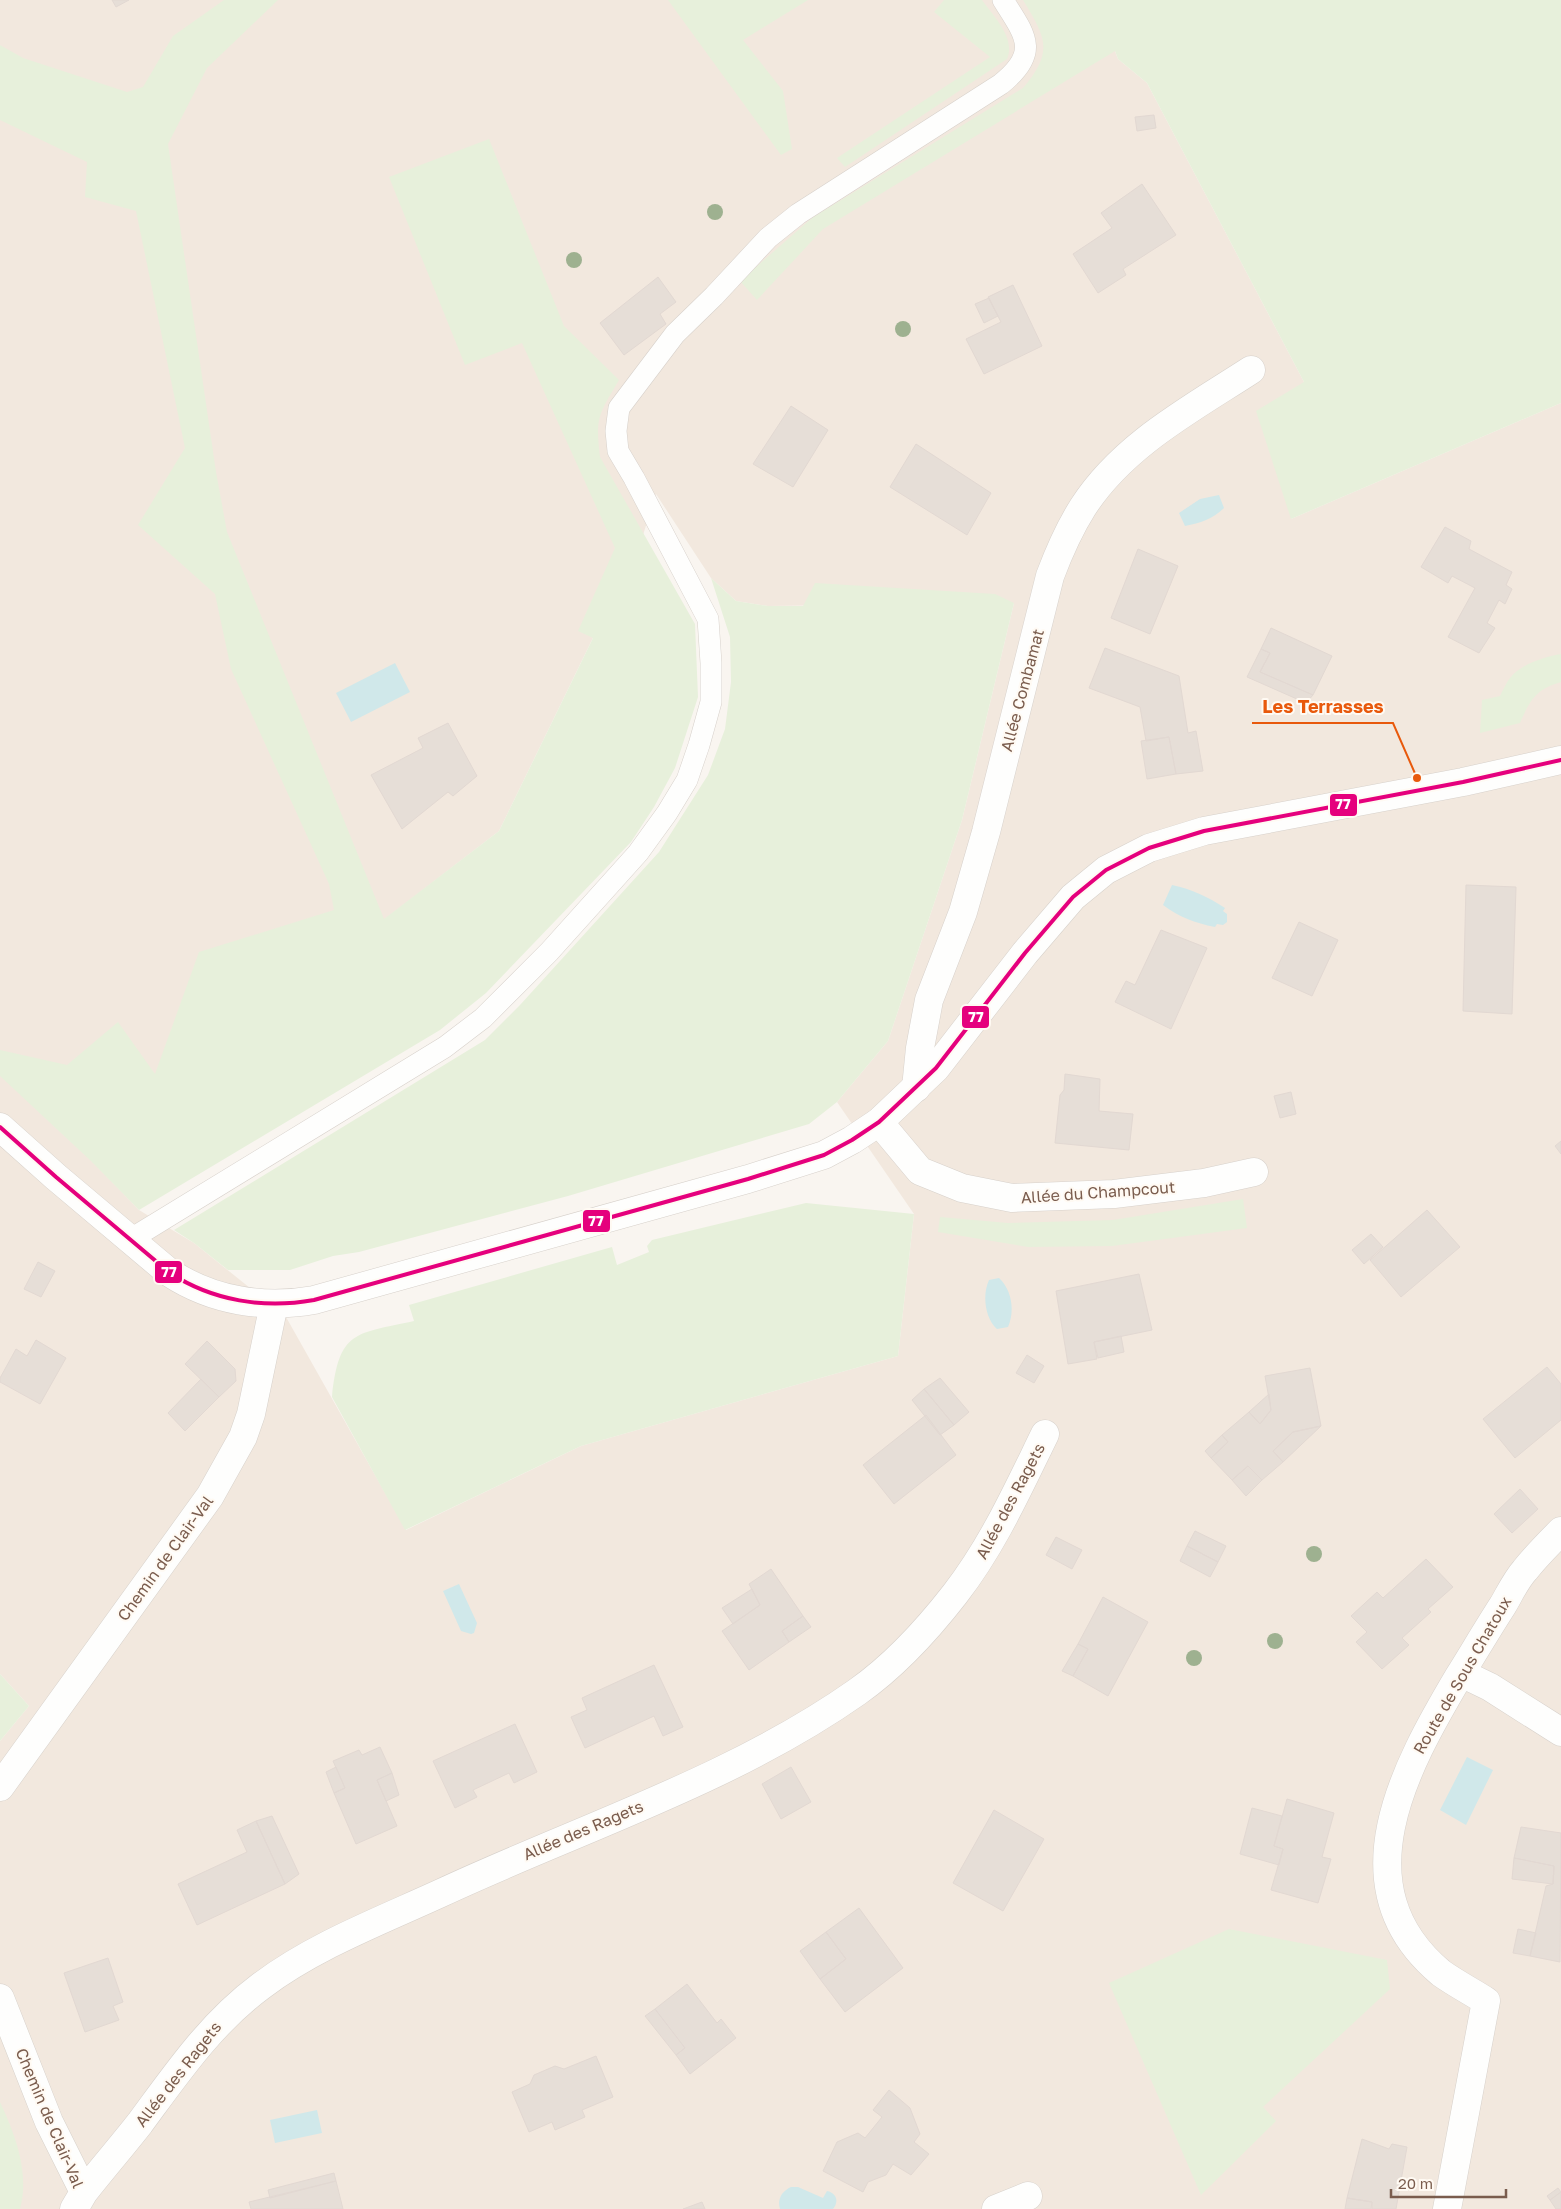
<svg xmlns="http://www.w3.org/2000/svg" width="1561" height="2209" font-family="'Golos Text',sans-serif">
<rect width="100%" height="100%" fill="#f9f5f0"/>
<path fill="#f2e8de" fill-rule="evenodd" d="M0 0H1095L1118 59 1147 83 1304 382 1291 519 1561 403V2209H0V1741L29 1706 0 1674ZM656 494 711 578 736 601 768 606 1014 603 962 820 888 1041 837 1102 914 1214 898 1356 581 1446 406 1530 286 1317 194 1243 139 1210 92 1161 350 946 499 831 643 535Z"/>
<path fill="#e7f0db" d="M224 0H278L207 68 168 144 216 472 227 532 384 919 499 831 593 638 578 631 615 548 522 343 465 365 389 177 489 139 564 326 619 380C599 414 595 417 600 457L695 624 698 697 675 768 654 807 631 842 486 993 440 1030 139 1210 91 1161 0 1076V1050L67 1065 118 1022 155 1074 199 952 334 910 329 884 231 669 215 594 138 525 185 448 136 211 85 197 87 162 0 120V45L23 58 127 92 143 87 173 36Z
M668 0H808L743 40 783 91 792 149 781 155Z
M944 0H982C994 17 1016 38 1007 59L845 167 837 158 990 57 934 12Z
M1023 0H1561V403L1291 519 1256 411 1304 382 1147 83 1118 59 1115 51 823 229 757 300 740 281 812 218 1023 88C1054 51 1046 38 1023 0Z
M711 578 736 601 768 606H803L815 583 995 594 1014 603 962 820 888 1041 837 1102 809 1124 568 1196 359 1252 333 1256 290 1270H228L194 1243 174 1230 485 1040 520 1005 659 852 708 775 725 729 731 682 730 637Z
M1561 654V682C1536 689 1530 700 1520 723L1480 733 1482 700 1500 696C1503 690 1506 683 1510 678 1521 664 1544 657 1561 654Z
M1243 1199 1247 1228 1112 1246 1028 1247 938 1232 940 1217 1008 1223 1113 1220Z
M806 1203 914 1214 898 1356 581 1446 405 1530 332 1397C339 1330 355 1334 414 1321L409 1305 612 1247 617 1265 649 1252 647 1246 652 1240Z
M0 1674 29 1706 0 1741Z
M1229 1929 1387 1960 1390 1989 1263 2107 1276 2121 1201 2195 1109 1983Z
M0 2102C15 2134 30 2173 20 2209H0Z"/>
<path fill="#d0e8ea" d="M1219 495 1224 508C1213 519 1200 523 1185 526L1179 513 1200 499Z
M395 663 410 692 351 722 336 693Z
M1172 885C1192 889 1208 897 1225 908L1223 911 1227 914V922L1223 925 1217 924 1215 927C1195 923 1179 917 1163 905Z
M999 1278C1012 1290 1015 1311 1008 1327L997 1329C985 1318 982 1295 989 1280Z
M459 1584 477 1623 474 1633 471 1634 461 1631 443 1591Z
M1467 1757 1493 1770 1466 1825 1440 1810Z
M317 2110 322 2133 275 2143 270 2120Z
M791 2187H798L823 2198 827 2191C837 2193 839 2202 833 2209H780C777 2199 782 2191 791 2187Z"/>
<path fill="#e6ded7" stroke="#e2d8d2" d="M112 0H129L116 7Z
M1154 115 1156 128 1137 131 1135 117Z
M1142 184 1176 235 1123 269 1126 275 1098 293 1073 254 1112 228 1101 213Z
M658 277 676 302 660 314 666 324 624 355 600 323Z
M1013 285 1042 346 984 374 966 339 1001 322 988 297Z
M989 298 998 316 984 323 975 304Z
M791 406 828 430 793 487 753 464Z
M916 444 991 493 967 535 890 487Z
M1445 527 1471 541 1469 549 1512 572 1506 585 1512 589 1505 604 1499 600 1487 623 1495 628 1479 653 1448 637 1475 588 1452 576 1448 583 1421 567Z
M1138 549 1178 566 1150 634 1111 618Z
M1271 628 1332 656 1313 695 1260 672 1270 653 1261 649Z
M1105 648 1179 676 1188 733 1196 731 1203 771 1176 774 1169 737 1146 741 1140 707 1089 688Z
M1261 649 1270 653 1260 672 1313 695 1306 703 1247 677Z
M448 723 477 776 453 796 448 792 402 829 371 775 423 748 418 738Z
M1169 737 1176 774 1147 779 1141 741Z
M1466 885 1516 887 1512 1014 1463 1011Z
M1299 922 1338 940 1312 996 1272 978Z
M1161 930 1207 948 1171 1029 1115 1002 1126 981 1135 985Z
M1065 1074 1100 1079 1099 1111 1133 1114 1129 1150 1055 1143 1060 1095 1064 1090Z
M1291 1092 1296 1114 1280 1118 1274 1096Z
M1561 1141V1154L1555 1146Z
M1427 1210 1460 1247 1401 1297 1370 1260Z
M1371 1234 1383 1247 1364 1264 1352 1250Z
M38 1262 55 1271 41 1297 24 1289Z
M1139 1274 1152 1330 1094 1342 1097 1359 1068 1364 1056 1291Z
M1121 1336 1124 1352 1098 1358 1094 1342Z
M36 1340 66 1358 40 1404 0 1382V1378L16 1349 27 1356Z
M207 1341 235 1369 236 1381 219 1397 185 1364Z
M1027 1355 1044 1366 1034 1383 1016 1373Z
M1547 1367 1561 1384V1420L1515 1458 1483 1419Z
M1310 1368 1321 1426 1293 1432 1273 1451 1283 1462 1262 1480 1248 1466 1232 1480 1211 1458 1228 1442 1222 1435 1249 1412 1260 1424 1271 1410 1265 1376Z
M940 1378 969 1412 954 1425 924 1389Z
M201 1379 219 1397 185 1431 168 1413Z
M924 1389 954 1425 940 1435 912 1400Z
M1269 1394 1271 1410 1260 1424 1249 1412Z
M926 1415 956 1455 894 1504 863 1465Z
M1321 1426 1283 1462 1273 1451 1293 1432Z
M1222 1435 1228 1442 1211 1458 1205 1451Z
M1248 1466 1262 1480 1246 1496 1232 1480Z
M1520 1489 1538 1509 1512 1533 1494 1514Z
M1195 1531 1226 1546 1218 1562 1187 1546Z
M1056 1537 1082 1550 1072 1569 1046 1555Z
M1187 1546 1218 1562 1210 1577 1180 1561Z
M1426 1559 1453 1587 1428 1609 1431 1612 1402 1638 1409 1645 1382 1669 1356 1642 1367 1632 1351 1616 1377 1592 1383 1598Z
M771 1569 803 1616 782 1631 789 1642 749 1670 722 1631 760 1605 749 1584Z
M752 1589 760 1605 733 1624 722 1608Z
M1103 1597 1148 1622 1108 1696 1073 1676 1088 1649 1078 1644Z
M803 1616 811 1627 789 1642 782 1631Z
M1078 1644 1088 1649 1073 1676 1062 1671Z
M654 1665 683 1727 663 1736 654 1716 585 1748 571 1717 587 1710 582 1698Z
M515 1724 537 1772 514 1783 509 1773 473 1790 477 1797 455 1808 433 1761Z
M380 1747 392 1773 377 1780 397 1826 356 1844 334 1793 345 1788 333 1761 359 1750 362 1755Z
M336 1767 345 1788 334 1793 326 1772Z
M791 1767 811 1802 781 1819 762 1784Z
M392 1773 399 1795 386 1801 377 1780Z
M1287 1799 1334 1813 1322 1857 1331 1859 1318 1903 1271 1890 1283 1849 1274 1846Z
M1252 1808 1282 1816 1274 1846 1283 1849 1279 1865 1240 1854Z
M994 1810 1044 1839 1003 1911 953 1883Z
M272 1816 299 1874 285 1884 256 1821Z
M256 1821 285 1884 197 1925 178 1884 247 1852 237 1830Z
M1521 1827 1561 1833 1560 1962 1530 1956 1546 1886 1553 1884 1554 1866 1514 1858Z
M1514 1858 1554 1866 1553 1884 1512 1879Z
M859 1908 903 1968 845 2012 820 1979 846 1959 826 1932Z
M1518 1929 1536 1933 1530 1956 1513 1953Z
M826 1932 846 1959 820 1979 800 1951Z
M108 1958 123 2002 113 2006 119 2020 85 2032 64 1973Z
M687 1984 717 2023 721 2019 736 2038 690 2074 676 2055 685 2048 655 2009Z
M655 2009 685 2048 676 2055 645 2016Z
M596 2056 613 2097 582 2110 585 2117 555 2130 552 2122 529 2132 512 2092 530 2084 534 2075 555 2066 564 2069Z
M889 2090 910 2108 920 2134 914 2142 929 2154 911 2175 893 2164 886 2175 868 2182 863 2192 823 2171 837 2142 858 2133 865 2138 882 2117 873 2110Z
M1362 2139 1389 2149 1392 2144 1407 2147 1396 2209H1372V2202L1347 2198Z
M334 2173 336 2181 270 2198 268 2190Z
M336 2181 343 2209H251L249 2202Z
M1558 2188 1561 2192 1550 2200 1547 2196Z
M1561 2192V2209H1556L1550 2200Z
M1347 2198 1372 2202 1371 2209H1345Z
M702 2202 705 2209H683Z"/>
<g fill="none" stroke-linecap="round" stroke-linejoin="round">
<defs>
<path id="service" d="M131 1239 445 1047 483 1018 549 952 638 853 667 813 687 780 699 745 711 702V663L708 619 634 478 618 451 616 431 619 408 675 334 714 296 768 238 798 214 1001 84C1041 52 1025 35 1003 0"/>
<path id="minor" d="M916 1088 920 1048 929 1000 963 912 986 832 1050 576C1059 552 1069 529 1083 507 1123 445 1191 409 1251 370
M879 1122 920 1171 962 1188 1012 1198 1114 1194 1204 1183 1254 1172
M1461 1673 1490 1687 1561 1732
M0 1787 210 1496 243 1437 251 1414 274 1304
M0 1998 49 2122 84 2192 74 2209
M84 2192C102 2169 122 2146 140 2123 177 2073 210 2024 261 1986 314 1946 380 1921 441 1893 578 1829 732 1780 857 1692 894 1666 927 1630 955 1594 993 1545 1018 1489 1045 1434
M996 2209 1028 2196
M1447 2209 1486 2001C1472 1992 1455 1983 1441 1973 1338 1887 1405 1767 1459 1676 1474 1652 1488 1628 1503 1605 1510 1593 1516 1580 1525 1570 1536 1556 1549 1543 1561 1531"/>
<path id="tertiary" d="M0 1127 56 1177 170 1273C213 1301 264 1309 314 1300L748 1179 824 1155 852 1140 879 1122 936 1068 1025 953 1073 897 1106 870 1149 848 1204 831 1463 782 1561 760"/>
</defs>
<use href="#service" stroke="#d7d1cb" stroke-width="22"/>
<use href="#minor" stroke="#d7d1cb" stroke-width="29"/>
<use href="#tertiary" stroke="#d7d1cb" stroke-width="29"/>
<use href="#service" stroke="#fefefd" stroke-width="21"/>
<use href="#minor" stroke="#fefefd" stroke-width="28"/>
<use href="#tertiary" stroke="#fefefd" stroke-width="28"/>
<defs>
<path id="bus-1" d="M0 1127 56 1177 170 1273C213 1301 264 1309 314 1300L748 1179 824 1155 852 1140 879 1122 936 1068 1025 953 1073 897 1106 870 1149 848 1204 831 1463 782 1561 760"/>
</defs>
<use href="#bus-1" stroke="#fffaf3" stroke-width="8"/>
<use href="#bus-1" stroke="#e5007d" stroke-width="4"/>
</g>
<g fill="#9eb190">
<circle cx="715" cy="212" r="8"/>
<circle cx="574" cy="260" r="8"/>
<circle cx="903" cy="329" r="8"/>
<circle cx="1314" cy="1554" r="8"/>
<circle cx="1275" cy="1641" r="8"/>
<circle cx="1194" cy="1658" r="8"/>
</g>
<g text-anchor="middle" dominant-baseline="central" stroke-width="4" stroke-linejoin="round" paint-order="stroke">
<g font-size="16" fill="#7a5c4d" stroke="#fffaf3">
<text transform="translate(1022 690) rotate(-75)">Allée Combamat</text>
<text transform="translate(1098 1192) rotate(-4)">Allée du Champcout</text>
<text transform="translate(1010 1501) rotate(-62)">Allée des Ragets</text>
<text transform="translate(165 1558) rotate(-54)">Chemin de Clair-Val</text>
<text transform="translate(1462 1675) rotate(-60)">Route de Sous Chatoux</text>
<text transform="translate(583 1830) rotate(-23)">Allée des Ragets</text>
<text transform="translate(178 2074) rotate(-52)">Allée des Ragets</text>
<text transform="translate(50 2118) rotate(67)">Chemin de Clair-Val</text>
</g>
</g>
<path fill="none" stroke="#e8590c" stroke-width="2" d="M1417 778L1393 723H1252"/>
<circle fill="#e8590c" stroke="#fffaf3" stroke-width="2" cx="1417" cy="778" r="5"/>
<g font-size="18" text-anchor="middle" font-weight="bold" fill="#e8590c" stroke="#fffaf3" stroke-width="4" stroke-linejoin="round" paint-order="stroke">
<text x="1323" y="713">Les Terrasses</text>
</g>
<g stroke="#fffaf3" stroke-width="2">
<rect x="1329" y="793" width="29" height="24" rx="5" fill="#e5007d"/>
<rect x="961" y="1005" width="29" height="24" rx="5" fill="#e5007d"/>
<rect x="582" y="1209" width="29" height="24" rx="5" fill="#e5007d"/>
<rect x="154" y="1260" width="29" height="24" rx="5" fill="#e5007d"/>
</g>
<g font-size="14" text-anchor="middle" font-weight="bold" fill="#fff">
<text x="1343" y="809">77</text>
<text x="976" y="1022">77</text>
<text x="596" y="1226">77</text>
<text x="169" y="1277">77</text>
</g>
<path d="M1391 2189v8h115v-8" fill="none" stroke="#7a5c4d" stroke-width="2.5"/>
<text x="1398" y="2189" font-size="15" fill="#7a5c4d" stroke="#fffaf3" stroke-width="4" paint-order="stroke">20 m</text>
</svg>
